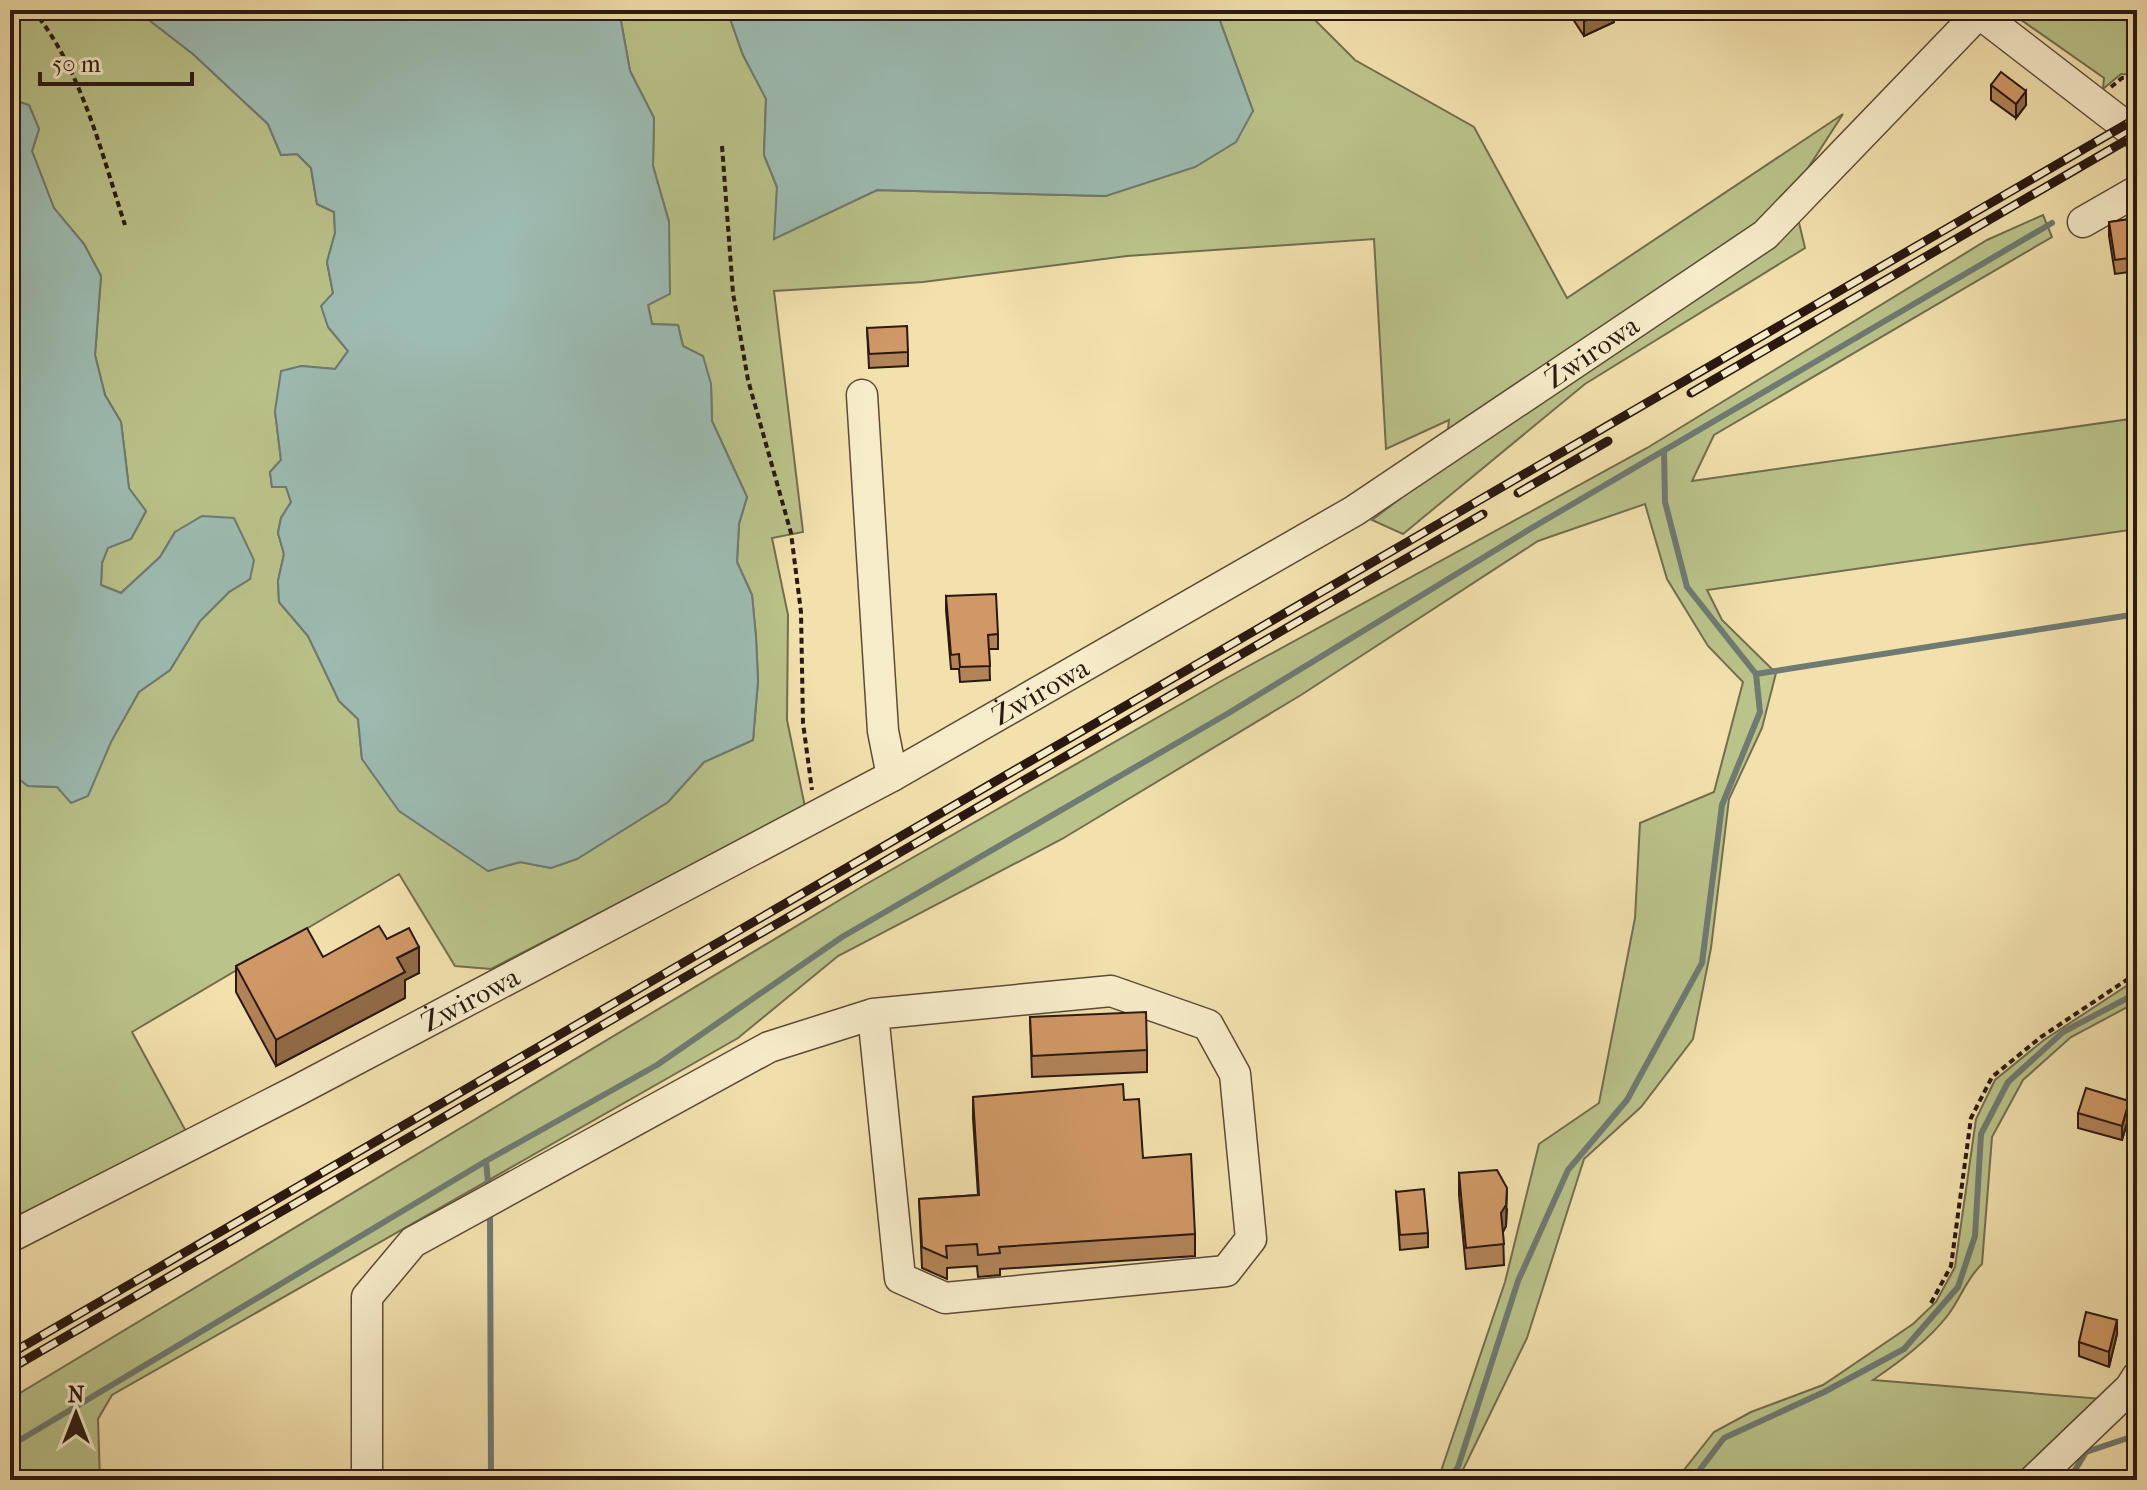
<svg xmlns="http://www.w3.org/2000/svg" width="2147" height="1490" font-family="'IM FELL French Canon',serif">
<rect width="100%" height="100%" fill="#f2e1ad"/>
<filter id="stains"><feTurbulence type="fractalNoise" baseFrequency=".0025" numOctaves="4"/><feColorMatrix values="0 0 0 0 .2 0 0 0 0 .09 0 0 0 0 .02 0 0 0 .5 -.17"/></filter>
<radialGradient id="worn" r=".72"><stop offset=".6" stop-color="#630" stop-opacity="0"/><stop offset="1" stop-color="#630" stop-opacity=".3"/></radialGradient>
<path fill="#bac38a" stroke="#726e4e" stroke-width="2" d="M10 10H136L193 54 268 124 281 155 297 154 311 168 317 204 334 212 335 233 327 262 333 293 328 327 348 351 335 369 301 366 275 411 281 460 270 472 272 487H286L291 502 281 518 278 533 284 554 278 581 279 602 308 636 339 701 358 719 362 759 441 837 488 871 520 862 551 868 576 859 668 802 704 762 753 740 758 681 756 637 752 595 737 562 739 524 747 497 712 421 711 384 683 346 678 325 652 324 648 305 669 222 653 166 654 118 630 71 619 10H727L743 55 766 98 764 155 777 187 775 238 877 190 1106 196 1253 111 1216 10H1305L1355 60 1474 127 1567 298 1843 114 1792 193 1805 248 1585 384 1403 534 1372 520 1444 465 1449 420 1386 449 1374 239 1127 256 923 282 774 291 803 532 772 538 788 615 787 720 805 807 491 969 455 966 399 874 132 1032 188 1135 10 1225V772L28 786 57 787 111 741 139 692 170 670 200 621 229 592 250 579 175 532 160 557 121 593 101 585 102 563 108 547 131 539 146 511 129 489 121 422 105 395 95 355 101 276 84 244 54 209 32 151 39 129 29 105 10 99 15 47Z
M2007 10H2137V75L2121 74 2103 89 2104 78Z
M2043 215 2052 237 1714 435 1692 481 2137 418V529L1707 590 1722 620 1776 673 1762 728 1729 799 1711 948 1693 1039 1641 1107 1584 1159 1527 1338 1458 1480H1438L1505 1282 1539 1144 1599 1103 1635 918 1640 823 1714 792 1743 682 1708 646 1667 579 1645 504 1538 541 1301 695 1062 839 838 956 738 1038 112 1395 98 1419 100 1480H10V1399L863 886 1223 680 1647 448 1987 240Z
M2137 979V1002L2071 1037 2023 1080 1992 1137 1982 1264C1966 1279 1961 1298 1948 1315 1928 1341 1899 1362 1873 1380L2103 1399 2022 1480H1676L1714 1432 1751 1412 1823 1385 1913 1324 1936 1302 1955 1267 1976 1119 1995 1080 2044 1040Z"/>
<path fill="#9dbcb3" stroke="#6f7a72" stroke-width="2" d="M136 10H619L630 71 654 118 653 166 669 222 670 294 648 305 652 324 678 325 683 346 703 356 711 384 712 421 747 497 739 524 737 562 752 595 756 637 758 681 753 740 704 762 668 802 577 859 551 868 520 862 488 871 399 811 362 759 358 719 339 701 308 636 279 602 278 581 284 554 278 533 281 518 291 502 286 487H272L270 472 281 460 275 411 281 371 301 366 335 369 348 351 328 327 321 306 333 293 327 262 335 233 334 212 317 204 311 168 297 154 281 155 268 124 193 54Z
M727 10H1216L1253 111 1236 142 1195 167 1106 196 877 190 774 239 777 187 764 155 766 99 743 55Z
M10 99 29 105 39 129 32 151 54 208 84 244 101 276 95 355 105 395 121 422 129 488 146 511 131 539 108 548 102 563 101 585 121 593 160 557 175 532 202 516 234 518 254 560 250 579 229 592 200 621 170 670 139 692 111 742 88 796 71 803 57 787 28 786 10 772Z"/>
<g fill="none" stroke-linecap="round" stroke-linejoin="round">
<path stroke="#6f7a72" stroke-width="6" d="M1756 674 2137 614
M486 1161 488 1183
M490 1212 491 1480
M10 1446 486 1161 657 1065 842 937 1227 714 1530 529 2052 223
M1449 1480 1458 1467 1518 1281 1568 1170 1627 1100 1702 963 1722 805 1760 712 1756 674 1687 587 1665 502 1664 451
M1692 1480 1724 1438 1824 1392 1904 1349 1958 1287 1975 1236 1981 1134 2008 1082 2063 1032 2137 993
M2069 1480 2086 1452 2137 1435"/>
<defs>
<g id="minor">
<path d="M1975 10 2137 135"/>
<path d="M2083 222 2137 191"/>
<path d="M862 395 883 731 892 776"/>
<path id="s1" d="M10 1237 298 1090 892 776 1354 511 1765 235 1978 14"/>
<path d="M367 1480V1297L413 1242 769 1047 873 1014 1111 991 1208 1025 1235 1074 1251 1239 1226 1271 945 1298 900 1278 873 1014"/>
<path d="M2034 1480 2130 1388 2137 1377"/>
</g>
</defs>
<use href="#minor" stroke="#5c4a38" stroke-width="33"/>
<path stroke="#2a1811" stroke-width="4" stroke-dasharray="6 4" stroke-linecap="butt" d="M33 10C82 70 101 152 125 225
M2111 87 2122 78H2137
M722 146 733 293 748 380 791 533 801 612 803 723 812 790
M1931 1303 1951 1266 1971 1118 1992 1077 2041 1037 2137 973"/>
<use href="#minor" stroke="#f7ecca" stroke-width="30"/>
<defs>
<path id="rail" d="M1691 393 2137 134
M1518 493 1608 441
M10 1354 2137 118
M10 1369 1483 514"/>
</defs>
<use href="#rail" stroke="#2a1811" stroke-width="9"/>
<use href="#rail" stroke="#f7ecca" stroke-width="6" stroke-dasharray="18" stroke-linecap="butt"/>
</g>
<path fill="#b28358" stroke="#2a1811" stroke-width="2" d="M1567 10H1614V22L1584 36Z
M1991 85 2026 105 2016 118 1991 100Z
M2137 218V271L2115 274 2109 236V222Z
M867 328 908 352V366L869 368Z
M946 596 998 634V649H989L990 680 960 682 959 669H951L946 610Z
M387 939 419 973 405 980V998L276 1066 236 992V966L323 957Z
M1030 1017 1147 1050V1072L1032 1077Z
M973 1097 1124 1100 1143 1158 1195 1234V1256L1000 1269V1275L978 1277 977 1266 947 1268V1279L922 1268 919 1199 978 1195 973 1118Z
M2078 1113 2129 1116 2122 1140 2078 1128Z
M1459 1173 1507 1209 1506 1226 1503 1232 1504 1265 1466 1269 1459 1195Z
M1396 1192 1428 1233V1247L1400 1250Z
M2137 1232V1257L2133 1255V1241Z
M2117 1334 2109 1367 2079 1356V1342Z"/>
<path fill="#916a47" stroke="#2a1811" stroke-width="2" d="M1609 10H1614V22L1584 36V21Z
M2026 91V105L2016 118V104Z
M419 947V973L405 980V998L276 1066V1040L397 958Z
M2129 1101V1116L2122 1140V1126Z
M1507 1188 1506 1226 1501 1235V1213Z
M2117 1320V1334L2109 1367V1352Z"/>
<path fill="#cf9866" stroke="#2a1811" stroke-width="2" d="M1577 10H1609L1584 21Z
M2001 72 2026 91 2016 104 1991 85Z
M2137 218V257L2115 260 2109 222Z
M907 326 908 352 869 354 867 328Z
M996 594 998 634 988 635 990 666 960 667 959 654 951 655 946 596Z
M379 926 387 939 409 928 419 947 397 958 405 972 276 1040 236 966 307 928 323 957Z
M1146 1012 1147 1050 1032 1056 1030 1017Z
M1123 1084 1124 1100 1139 1099 1143 1158 1191 1154 1195 1234 999 1247 1000 1253 978 1255 977 1244 946 1246 947 1258 922 1247 919 1199 979 1195 973 1097Z
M2086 1088 2129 1101 2122 1126 2078 1113Z
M1497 1170 1507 1188 1506 1205 1501 1213 1504 1244 1466 1248 1459 1173Z
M1424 1189 1428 1233 1400 1235 1396 1192Z
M2086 1312 2117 1320 2109 1352 2079 1342Z"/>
<g text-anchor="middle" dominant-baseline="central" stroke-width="8" stroke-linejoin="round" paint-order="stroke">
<g font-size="28" fill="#2a1811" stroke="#f7ecca">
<text stroke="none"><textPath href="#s1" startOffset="1814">Żwirowa</textPath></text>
<text stroke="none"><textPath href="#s1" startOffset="1166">Żwirowa</textPath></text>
<text stroke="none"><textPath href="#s1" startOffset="518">Żwirowa</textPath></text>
</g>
</g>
<rect width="2147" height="1490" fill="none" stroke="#f2e1ad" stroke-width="40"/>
<rect x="12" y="12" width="2123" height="1466" fill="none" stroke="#2a1811" stroke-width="4"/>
<rect x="20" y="20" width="2107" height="1450" fill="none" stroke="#2a1811" stroke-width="2"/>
<g transform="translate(76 1414)" stroke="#f7ecca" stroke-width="6" paint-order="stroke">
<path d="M0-6L14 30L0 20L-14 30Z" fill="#2a1811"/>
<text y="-12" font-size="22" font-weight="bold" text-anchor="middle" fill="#2a1811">N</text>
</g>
<path d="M40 72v12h152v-12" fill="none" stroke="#2a1811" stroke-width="4"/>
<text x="52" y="72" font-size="24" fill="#2a1811" stroke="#f7ecca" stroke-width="6" paint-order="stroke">50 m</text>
<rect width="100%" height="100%" filter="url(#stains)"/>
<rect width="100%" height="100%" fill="url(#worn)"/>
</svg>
